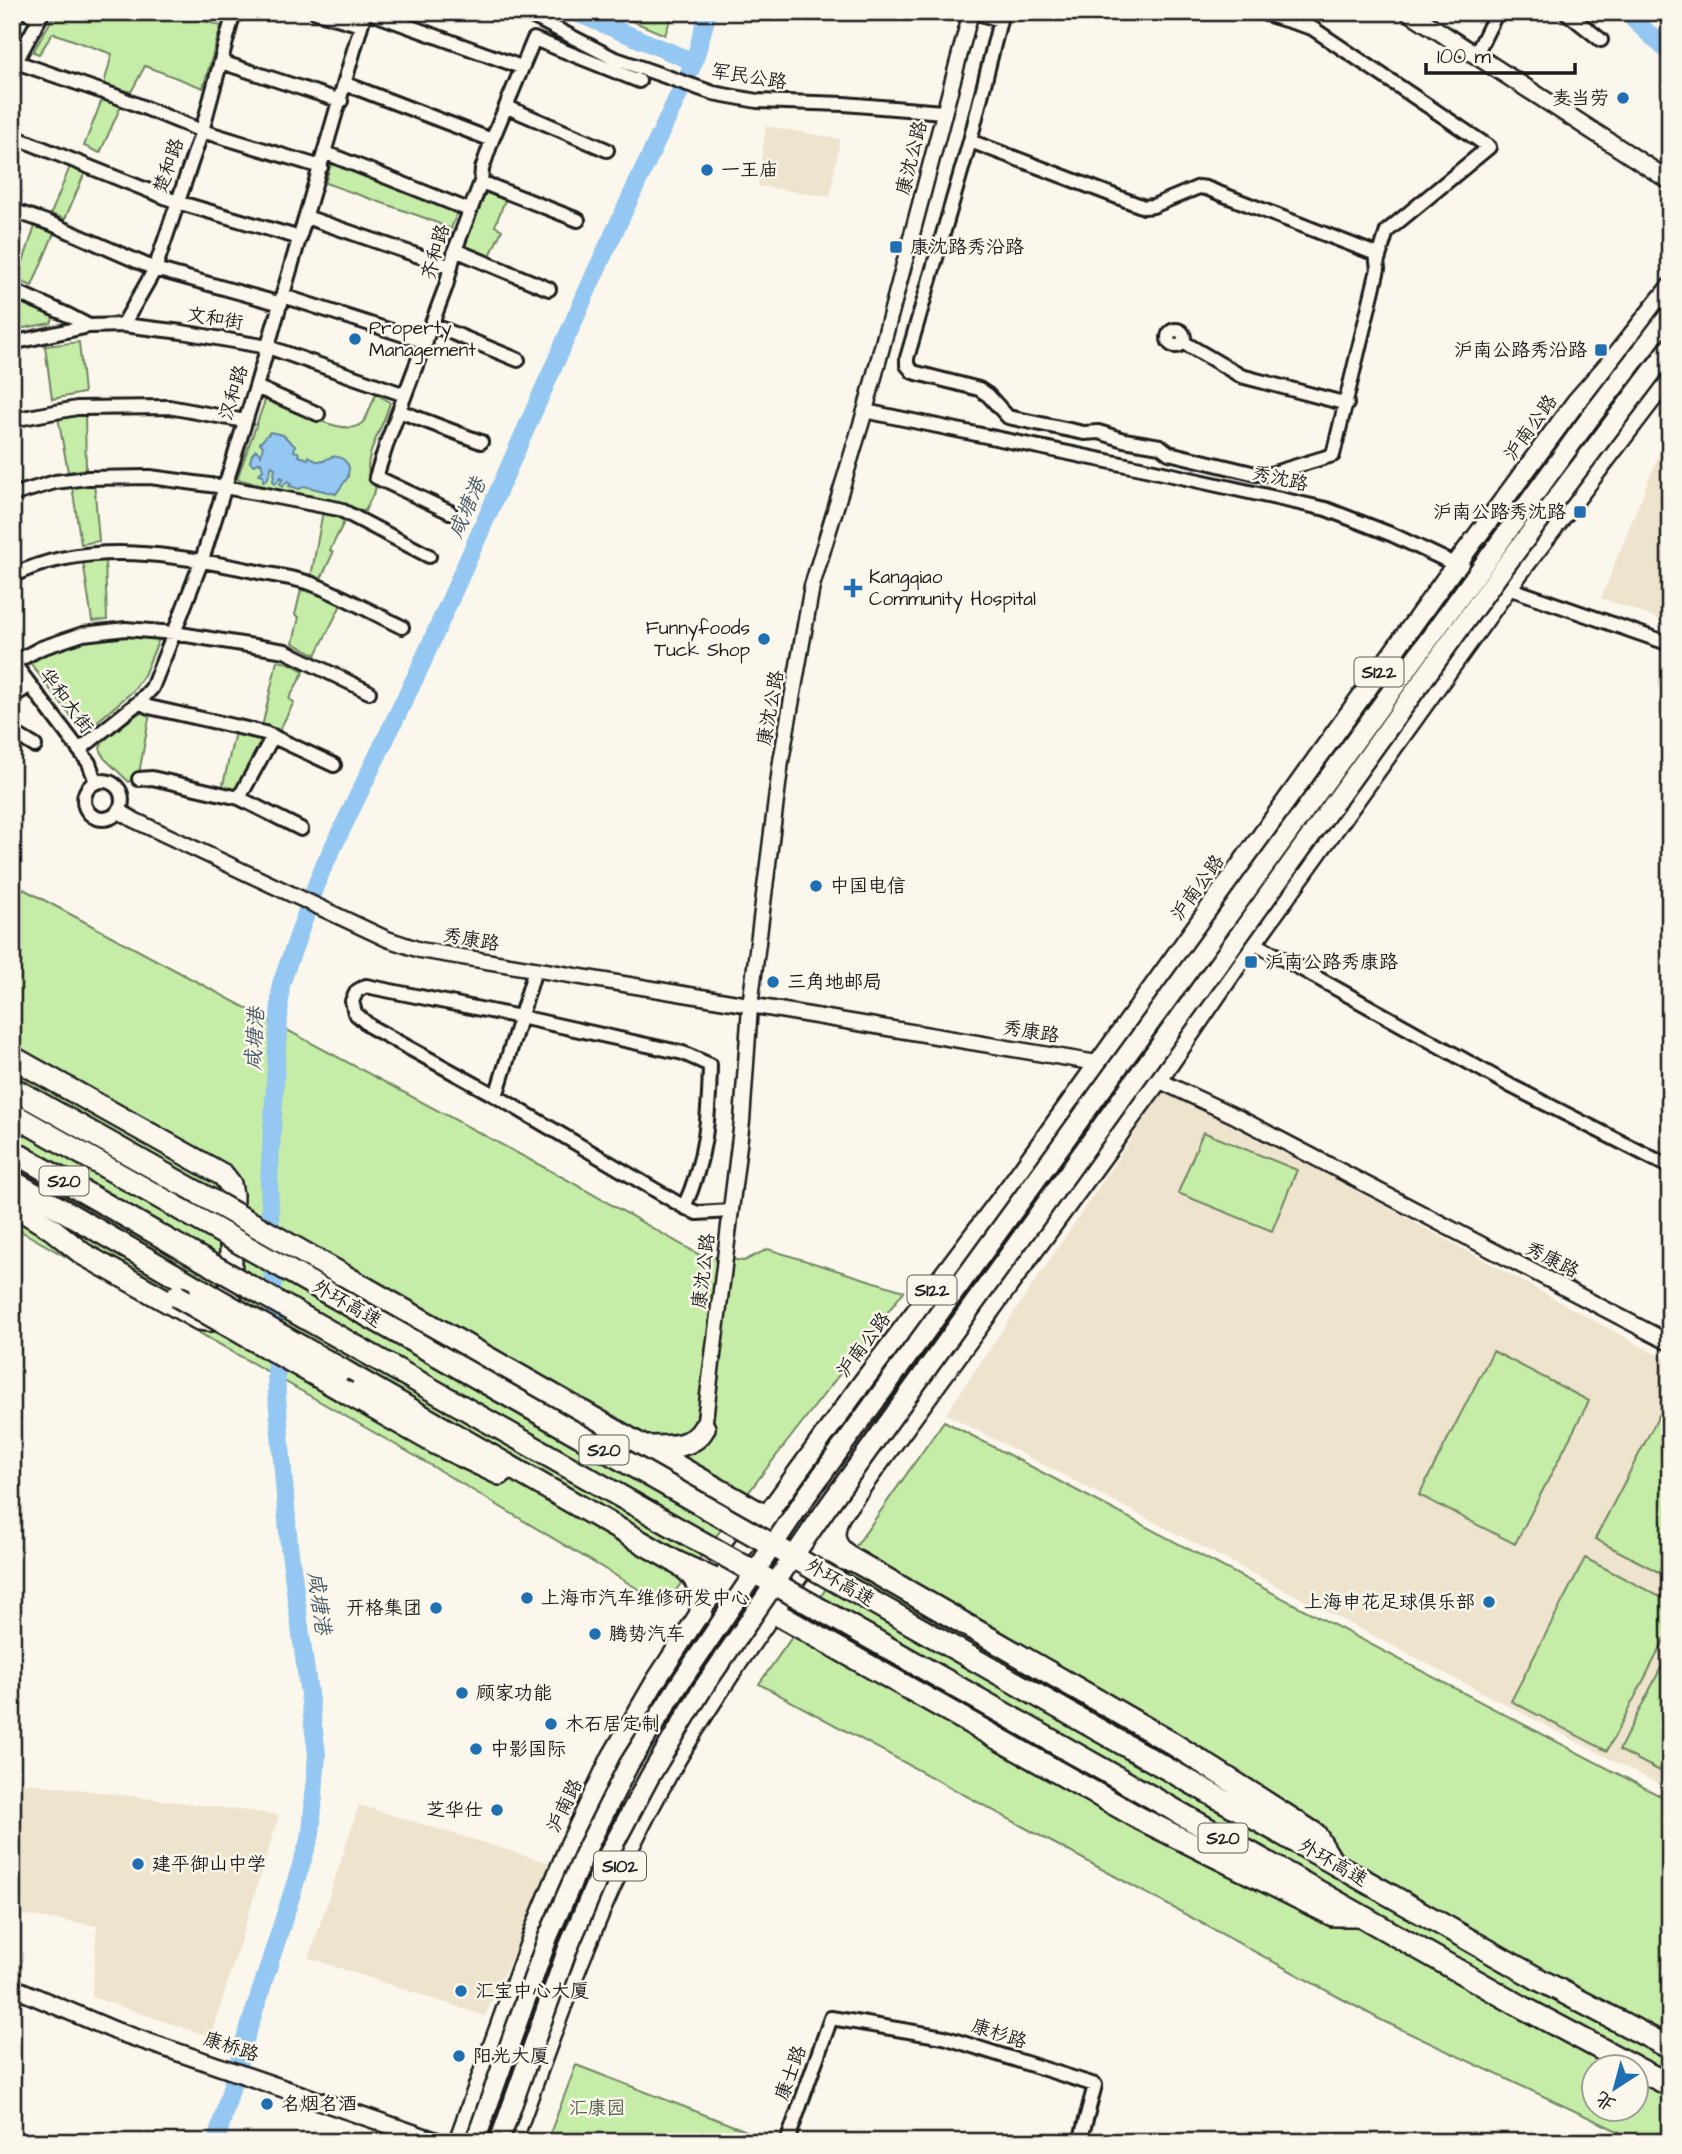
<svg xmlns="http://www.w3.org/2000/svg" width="1682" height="2154" font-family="'Architects Daughter','LXGW WenKai TC',sans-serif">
<rect width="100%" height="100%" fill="#fbf7ec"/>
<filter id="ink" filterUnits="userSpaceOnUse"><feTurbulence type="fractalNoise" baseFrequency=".0143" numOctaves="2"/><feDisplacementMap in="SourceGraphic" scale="14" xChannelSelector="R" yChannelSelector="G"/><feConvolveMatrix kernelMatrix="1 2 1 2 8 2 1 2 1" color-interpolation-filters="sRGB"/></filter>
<g filter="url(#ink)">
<path fill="#eee3cd" d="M766 126 840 139 830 197 758 186Z
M1670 427V623L1601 598Z
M1164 1090 1374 1200 1670 1362V1790L946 1414Z
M12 1781 279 1815 211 2037 92 1997 97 1926 12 1913Z
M359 1805 553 1864 485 2016 309 1958Z"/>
<path fill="#c5eda7" stroke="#708462" stroke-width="2" fill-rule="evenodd" d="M56 12H176L221 26 203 88 145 66 131 92 104 84 112 54 53 33 39 54 33 52Z
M611 12H673L665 35Z
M103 97 121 106 100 153 84 146Z
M71 164 86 170 65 219 51 214Z
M331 164 458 210 451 229 425 218 325 183Z
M486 192 505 200 495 226 502 230 489 258 467 249 465 242Z
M35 226 54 233 32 286 17 280Z
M12 297 52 312 54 317 51 323 12 330Z
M79 342 84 393 52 399 45 346Z
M376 394 390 402C385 428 354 464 376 488L365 511 237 479 267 395C285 404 345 440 362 423 369 416 371 403 376 394Z
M85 415 86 469 68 472 58 417Z
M94 482 99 541 81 544 72 486Z
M323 511 338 513 346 518 330 550 333 553 320 581 311 577Z
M105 558 107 620 92 621 83 561Z
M301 590 317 593 341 605 316 655 293 643 299 617 295 615Z
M129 634 159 639 144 675 133 691 92 726H78L28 660 83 638Z
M277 661 289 663 304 671 289 699 294 702 278 733 262 727Z
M139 713H150L139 774 129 782 104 758 100 748 103 741Z
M235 732 265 740 234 791 222 789Z
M12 883 564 1178 700 1255 744 1261 768 1249 904 1291 763 1473 665 1605 410 1453 12 1226Z
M1203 1132 1297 1170 1272 1231 1178 1193Z
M1493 1351 1589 1401 1515 1544 1419 1495Z
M1669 1396H1670V1578L1595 1539Z
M944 1421 1670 1801V2142H1641L1381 2020 759 1684ZM1594 2066H1636V2108H1594Z
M1585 1558 1670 1602V1629L1607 1751 1511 1701Z
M1670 1650V1776L1619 1750Z
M576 2065 765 2138 763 2142H556L548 2139Z"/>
<path fill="#94c7f1" stroke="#64839c" stroke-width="2" d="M270 432 283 435 295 446 294 451 298 452 299 456 308 459 309 456 316 461H324C333 453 344 456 349 467L348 477 336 494 304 486 300 489 289 486 291 484 288 481 282 487 280 484 283 478 281 477 275 484 273 481 275 468 272 466 267 480 263 481V475L259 474 263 470 261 462 254 465 250 462 252 454 256 450 261 455 263 446 260 443Z"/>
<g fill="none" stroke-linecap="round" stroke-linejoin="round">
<path stroke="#94c7f1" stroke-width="18" d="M574 12 694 62
M1629 12 1634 20 1670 53
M216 2142 243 2046 311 1834 317 1754 289 1545 277 1396 269 1182 281 984 321 872 418 672 596 271 694 62 708 12"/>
<defs>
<path id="minor" d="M25 12 40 18
M316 12 361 25
M369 12 521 67
M524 12 613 58 713 93 757 101 844 104 943 112
M974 12 1000 20
M1259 12 1312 28 1489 147 1387 231 1378 260
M1566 12 1601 40
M1476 54 1497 12
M16 62 118 97 202 131 321 167
M221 62 341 101
M13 67 43 12
M346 84 492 140
M507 107 607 150
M12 136 177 202 300 238
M970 141 1144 207 1153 206 1199 187 1206 188 1376 254 1378 269 1333 455 1270 474H1256L1169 453 1160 446 1124 440 1099 432 1084 433 1008 417 988 395 979 389 913 372 907 365V358L970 141 1002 12
M326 153 469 210
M481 182 578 220
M12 210 52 224 155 269 281 304
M306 217 451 267
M455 250 549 289
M12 290 68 315 89 326
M283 296 426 342
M123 325 155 269 202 131 234 12
M433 325 518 360
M1168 338a8 8 0 1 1 16 0a8 8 0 1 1-16 0Z
M1183 342 1241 376 1347 404
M12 343 89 326 123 325 182 332 268 347 405 395
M256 387 318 414
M399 411 481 442
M865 411 1136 467 1326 509 1393 535 1484 578
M12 420 77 408 169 407 245 421
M12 495 55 482 88 478 150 477 225 487 339 509 429 556
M450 512 376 477 388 440 446 286 455 250 481 182 482 169 492 140 534 39 639 81
M12 576C88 538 180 555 258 572 276 576 298 578 315 585 345 597 373 613 402 627
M1500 585 1670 644
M12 661 89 763 96 782
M13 663 41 648 83 634 126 629 174 633 285 651 369 692
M12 697 29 686
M139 702 149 707 265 733 334 765
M12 732 35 746
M79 750 139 702 152 688 174 633 202 560 256 387 365 12
M139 779 152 778 239 798 301 829
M84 800a19 19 0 1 1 38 0a19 19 0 1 1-38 0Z
M239 798 273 736
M1253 942 1511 1086 1670 1167
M496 1096 535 970
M684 1207 496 1096 371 1027 355 1013 352 1001 357 991 366 986 525 1018 683 1053 710 1065C709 1116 706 1160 684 1207L697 1213 731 1211
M787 2142 831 2018 944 2037 1095 2085 1080 2142"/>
<path id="tertiary" d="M119 811 134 820 387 939 420 950 1097 1063 1158 1080 1237 1117 1670 1343
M704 1428 742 1121 750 1006 781 761 812 586 865 411 971 12"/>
<path id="secondary" d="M1409 12 1670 181
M12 1987 116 2031 439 2142"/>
<path id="primary" d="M830 1530 1158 1080 1243 956 1507 588 1670 375
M458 2142 535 1929 570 1844 612 1756 655 1682 737 1556 862 1383 1012 1184 1455 566 1576 402 1612 361 1670 288
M512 2142C556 2020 599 1899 661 1786 705 1706 760 1630 812 1556"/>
<path id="motorway" d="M12 1057 223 1175 230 1184 232 1195 230 1306C223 1320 214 1322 199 1319L83 1254 52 1229 12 1204
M12 1088 200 1194
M12 1114 173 1205
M12 1151 173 1243
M12 1181 201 1290
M341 1274 765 1516 822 1542 1170 1742 1243 1788 1315 1834 1332 1862
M342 1370 676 1562 720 1582 1139 1818 1333 1915H1358
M347 1393 437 1444 500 1474
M646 1447C667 1447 694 1448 704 1428
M837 1520C832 1535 833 1544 845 1554
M683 1567C700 1580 701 1593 701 1613
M741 1574 836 1558 851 1560
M1035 1694 1540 1980 1670 2048
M1019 1722 1524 2008 1633 2066
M1636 2068 1670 2085"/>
</defs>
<use href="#minor" stroke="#1c1c1c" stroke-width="18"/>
<use href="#tertiary" stroke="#1c1c1c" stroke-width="19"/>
<use href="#secondary" stroke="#1c1c1c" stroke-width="21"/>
<use href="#primary" stroke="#1c1c1c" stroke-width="23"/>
<use href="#motorway" stroke="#1c1c1c" stroke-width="26"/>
<use href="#minor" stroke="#fbf7ec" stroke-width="12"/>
<use href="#tertiary" stroke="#fbf7ec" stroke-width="14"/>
<use href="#secondary" stroke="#fbf7ec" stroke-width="16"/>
<use href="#primary" stroke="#fbf7ec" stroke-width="18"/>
<use href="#motorway" stroke="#fbf7ec" stroke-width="21"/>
<defs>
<path id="primary-bridge" d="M475 2142 548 1937 588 1846 629 1764 682 1680 807 1495 1590 418 1670 314
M499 2142 568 1948 607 1857 650 1776 703 1688 826 1509 1502 570 1670 348"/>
<path id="motorway-bridge" d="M200 1194 341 1274
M173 1205 1035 1694
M173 1243 1019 1722
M201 1290 342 1370
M177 1296 347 1393"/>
</defs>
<use href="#primary-bridge" stroke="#1c1c1c" stroke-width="23" stroke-linecap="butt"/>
<use href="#motorway-bridge" stroke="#1c1c1c" stroke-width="26" stroke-linecap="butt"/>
<use href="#primary-bridge" stroke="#fbf7ec" stroke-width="18"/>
<use href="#motorway-bridge" stroke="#fbf7ec" stroke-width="21"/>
</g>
</g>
<g fill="#1f6fb2" stroke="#fbf7ec" stroke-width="2.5">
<circle cx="1623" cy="98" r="7"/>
<circle cx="707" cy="170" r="7"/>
<rect x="889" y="240" width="14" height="14" rx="3.5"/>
<circle cx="355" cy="339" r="7"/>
<rect x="1594" y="343" width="14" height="14" rx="3.5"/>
<rect x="1573" y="505" width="14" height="14" rx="3.5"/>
<path d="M849.5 577.5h7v7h7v7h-7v7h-7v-7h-7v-7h7z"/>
<circle cx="764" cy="639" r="7"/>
<circle cx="816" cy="886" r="7"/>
<rect x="1244" y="955" width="14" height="14" rx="3.5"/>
<circle cx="773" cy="982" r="7"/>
<circle cx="527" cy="1598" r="7"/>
<circle cx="1489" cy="1602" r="7"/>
<circle cx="436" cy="1608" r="7"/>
<circle cx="595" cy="1634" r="7"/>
<circle cx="462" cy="1693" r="7"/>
<circle cx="551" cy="1724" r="7"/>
<circle cx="476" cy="1749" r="7"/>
<circle cx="497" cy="1810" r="7"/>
<circle cx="138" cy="1864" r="7"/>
<circle cx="461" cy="1991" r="7"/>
<circle cx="459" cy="2056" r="7"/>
<circle cx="267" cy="2104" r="7"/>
</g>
<g text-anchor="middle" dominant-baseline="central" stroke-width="5" stroke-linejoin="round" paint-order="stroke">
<g fill="#fbf7ec" stroke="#5f5e5a" stroke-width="2">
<rect x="1354.5" y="657.5" width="49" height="29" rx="5"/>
<rect x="39.5" y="1166.5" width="49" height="29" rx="5"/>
<rect x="907.5" y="1275.5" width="49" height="29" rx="5"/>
<rect x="579.5" y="1435.5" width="49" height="29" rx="5"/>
<rect x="1198.5" y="1823.5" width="49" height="29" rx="5"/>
<rect x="594" y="1851.5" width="52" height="29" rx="5"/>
</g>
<g font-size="18" font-weight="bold" fill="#1c1c1c">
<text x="1379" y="672">S122</text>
<text x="64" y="1181">S20</text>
<text x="932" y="1290">S122</text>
<text x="604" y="1450">S20</text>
<text x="1223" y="1838">S20</text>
<text x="620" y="1866">S102</text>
</g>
<g font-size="19" fill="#1c1c1c" stroke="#fbf7ec">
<text transform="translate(749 77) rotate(9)">军民公路</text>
<text transform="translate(912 158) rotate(-76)">康沈公路</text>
<text transform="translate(169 166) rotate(-71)">楚和路</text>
<text transform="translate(436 252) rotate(-74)">齐和路</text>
<text transform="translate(215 319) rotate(9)">文和街</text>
<text transform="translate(234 393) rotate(-73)">汉和路</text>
<text transform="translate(1531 428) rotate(-54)">沪南公路</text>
<text transform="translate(1280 479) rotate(13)">秀沈路</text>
<text transform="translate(66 701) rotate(53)">华和大街</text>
<text transform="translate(771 708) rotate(-80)">康沈公路</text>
<text transform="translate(1198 888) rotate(-54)">沪南公路</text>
<text transform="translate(471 940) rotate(10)">秀康路</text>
<text transform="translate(1031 1032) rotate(9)">秀康路</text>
<text transform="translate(1552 1260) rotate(27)">秀康路</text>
<text transform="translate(704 1271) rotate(-83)">康沈公路</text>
<text transform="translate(347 1304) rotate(30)">外环高速</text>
<text transform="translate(864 1345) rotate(-53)">沪南公路</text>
<text transform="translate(840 1583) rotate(30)">外环高速</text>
<text transform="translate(565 1806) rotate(-64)">沪南路</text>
<text transform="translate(1333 1863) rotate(30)">外环高速</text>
<text transform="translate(999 2034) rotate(18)">康杉路</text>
<text transform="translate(231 2047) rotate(18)">康桥路</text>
<text transform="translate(791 2073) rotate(-70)">康士路</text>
</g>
<g font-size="19" fill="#1c1c1c" stroke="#fbf7ec" text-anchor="start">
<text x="1609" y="98" text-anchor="end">麦当劳</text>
<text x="721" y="170">一王庙</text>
<text x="910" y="247">康沈路秀沿路</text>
<text x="369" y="328">Property<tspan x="369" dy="22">Management</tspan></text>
<text x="1587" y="350" text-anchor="end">沪南公路秀沿路</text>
<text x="1566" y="512" text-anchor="end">沪南公路秀沈路</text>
<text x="869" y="577">Kangqiao<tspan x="869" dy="22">Community Hospital</tspan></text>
<text x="750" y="628" text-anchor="end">Funnyfoods<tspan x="750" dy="22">Tuck Shop</tspan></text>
<text x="830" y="886">中国电信</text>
<text x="1265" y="962">沪南公路秀康路</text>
<text x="787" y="982">三角地邮局</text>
<text x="541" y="1598">上海市汽车维修研发中心</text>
<text x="1475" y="1602" text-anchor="end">上海申花足球俱乐部</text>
<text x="422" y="1608" text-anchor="end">开格集团</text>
<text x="609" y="1634">腾势汽车</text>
<text x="476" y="1693">顾家功能</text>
<text x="565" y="1724">木石居定制</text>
<text x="490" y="1749">中影国际</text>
<text x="483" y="1810" text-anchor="end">芝华仕</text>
<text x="152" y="1864">建平御山中学</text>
<text x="475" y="1991">汇宝中心大厦</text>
<text x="473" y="2056">阳光大厦</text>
<text x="281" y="2104">名烟名酒</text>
</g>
<g font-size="19" fill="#4f5b46" stroke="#fbf7ec">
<text x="597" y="2108">汇康园</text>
</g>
<g font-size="21" font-style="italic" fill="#465867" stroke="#fbf7ec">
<text transform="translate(467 508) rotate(-66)">咸塘港</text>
<text transform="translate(255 1039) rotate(-87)">咸塘港</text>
<text transform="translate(319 1603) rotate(82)">咸塘港</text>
</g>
</g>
<rect width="1682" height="2154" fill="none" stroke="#fbf7ec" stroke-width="42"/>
<rect x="21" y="21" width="1640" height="2112" fill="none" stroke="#1c1c1c" stroke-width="2.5" filter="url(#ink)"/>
<g transform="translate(1615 2088) rotate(216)"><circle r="33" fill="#fbf7ec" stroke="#a29f99" stroke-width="2"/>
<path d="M0-5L12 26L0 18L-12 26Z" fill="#1f6fb2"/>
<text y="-10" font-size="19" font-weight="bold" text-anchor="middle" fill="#1c1c1c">北</text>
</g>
<path d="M1426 63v10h149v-10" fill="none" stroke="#1c1c1c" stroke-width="3.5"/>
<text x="1437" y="63" font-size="21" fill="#1c1c1c" stroke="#fbf7ec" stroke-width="5" paint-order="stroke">100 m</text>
</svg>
